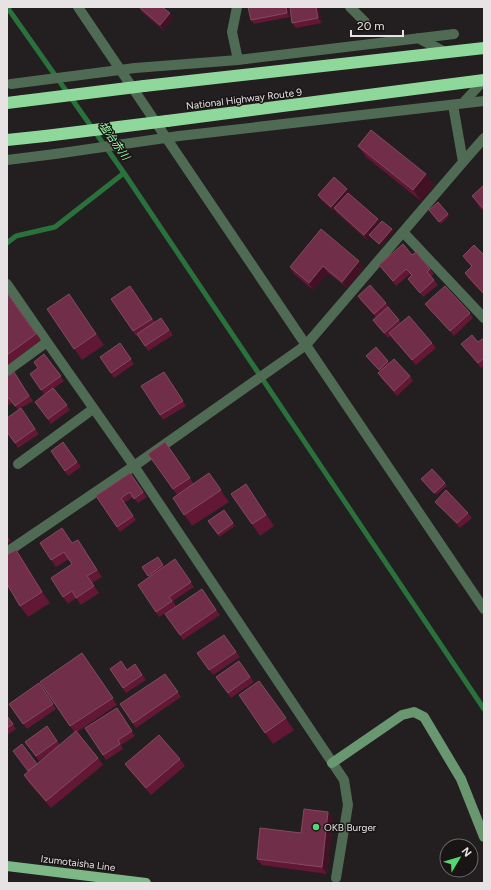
<svg xmlns="http://www.w3.org/2000/svg" width="491" height="890" font-family="Figtree,'Noto Sans JP',sans-serif">
<rect width="100%" height="100%" fill="#231e1f"/>
<g fill="none" stroke-linecap="round" stroke-linejoin="round">
<path stroke="#2a723b" stroke-width="5" d="M124 173 484 709
M7 243 16 236 55 227 124 173 7 7"/>
<path stroke="#4f6b53" stroke-width="10" d="M78 7 484 609
M237 7 232 32 238 60
M350 7 365 22
M418 38 447 53
M135 68 238 60 454 34
M463 103 484 80
M179 136 484 101
M7 160 55 154
M463 162 484 138
M403 232 484 318
M7 284 47 342
M7 371 47 342 134 466 344 780 348 805 336 878
M18 464 93 409
M7 552 134 466 306 345 463 162 453 105"/>
<path stroke="#699770" stroke-width="10" d="M332 763 402 715 414 712 424 717 461 779 484 837"/>
<path stroke="#7db987" stroke-width="10" d="M7 866 146 883"/>
<path stroke="#8fd89b" stroke-width="12" d="M144 86 484 48
M7 103 23 101
M167 121 484 80
M7 140 45 136"/>
<path stroke="#4f6b53" stroke-width="10" d="M11 84 135 68
M55 154 179 136"/>
<path stroke="#8fd89b" stroke-width="12" d="M23 101 144 86
M45 136 167 121"/>
</g>
<path fill="#621835" d="M139 7 173 18 163 30 142 12Z
M288 7 290 17 254 24 251 20Z
M319 7 322 23 296 28 292 23Z
M358 146 434 185 421 201 366 157Z
M484 185V212L480 208 472 196Z
M350 193 349 194 378 219 380 222 392 229 393 232 381 246 370 236 367 240 337 213 335 210 334 211 321 200 318 195Z
M429 210 448 214 449 216 441 224Z
M321 229 364 268 347 288 328 273 313 290 294 274 290 267Z
M412 255 430 269 434 274 431 276 438 285 423 297 408 279 411 275 410 274 396 286 379 265Z
M484 255V295L468 278 465 273 472 267 466 261 463 256Z
M130 286 155 322 161 318 173 335 148 351 138 335 136 336 111 299Z
M7 293 41 340 8 365 7 363Z
M69 294 104 345 82 360 47 309Z
M358 296 386 303 390 308H389L401 323 432 343 436 348 416 365 390 336 388 338 376 325 373 320 376 317 361 301Z
M425 304 470 313 473 318 454 336 429 309Z
M484 338V365L481 368 461 344 478 342Z
M120 343 134 364 114 378 100 357Z
M376 347 389 363 410 376 413 381 397 396 381 378 378 373 380 371 366 356Z
M44 354 64 381 54 388 70 410 51 424 35 402 44 394 30 374 38 368Z
M14 372 33 401 21 408 39 434 18 448 7 432 18 410 12 403 7 406V377Z
M168 377 186 406 163 420 160 415Z
M63 442 81 467 68 476 51 451Z
M165 442 194 484 209 473 229 502 192 526 173 498 177 495 148 454Z
M130 473 147 497 138 503 133 497 124 503 136 520 120 532 96 496Z
M421 479 445 483 447 486 436 495Z
M246 484 274 526 260 536 231 494Z
M435 502 468 513 472 518 460 528 439 506Z
M224 510 235 526 219 537 208 521Z
M7 536 11 541 7 543Z
M40 543H72L83 547 102 577 92 583 99 593 81 605 76 598 68 604 63 597 72 564 69 559 56 567Z
M16 550 24 561 50 603 28 617 20 606Z
M158 557 164 567 175 559 194 587 173 601 176 606 159 617 138 585 150 577 142 567Z
M202 589 220 615 183 640 165 614Z
M224 635 240 657 213 675 197 653Z
M82 653 117 705 77 732 98 758 103 765 51 808 28 782 24 775 47 755 39 761 25 742 47 726 60 745 75 733 40 682Z
M239 661 254 682 231 698 216 677Z
M135 664 146 680 126 693 110 669 127 670Z
M165 674 181 697 136 728 120 704Z
M259 681 294 730 273 744 239 695Z
M39 683 56 709 27 729 9 704Z
M117 708 135 736 121 745 123 749 106 760 85 728Z
M7 715 16 729 7 735Z
M180 759 185 766 151 795 130 771 125 764Z
M328 812 333 819 327 874 262 865 257 859 301 833Z"/>
<path fill="#431124" d="M286 7H288L290 17 287 13Z
M316 7H319L322 23 318 18Z
M170 13 173 18 163 30 160 25Z
M426 174 434 185 421 201 413 190Z
M347 189 350 193 336 210 334 208 335 210 334 211 331 207Z
M378 219 381 224 367 240 364 235Z
M392 229 393 232 381 246 379 244Z
M359 261 364 268 347 288 342 282Z
M323 266 328 273 313 290 309 283Z
M16 550 24 561 50 603 42 592Z
M328 812 333 819 327 874 322 867Z"/>
<path fill="#702e48" stroke="#834a60" d="M139 7H162L170 13 160 25Z
M248 7H286L287 13 251 20Z
M290 7H316L318 18 292 23Z
M371 130 426 174 413 190 358 146Z
M334 177 347 189 331 207 318 195Z
M484 185V209L472 196Z
M348 193 378 219 364 235 334 208Z
M438 202 448 214 439 222 429 210Z
M382 221 392 229 379 244 369 235Z
M321 229 359 261 342 282 323 266 309 283 290 267Z
M403 244 412 255 416 252 430 269 427 272 434 280 420 293 408 279 412 275 406 269 393 281 379 265Z
M474 245 484 255V294L465 273 472 266 463 256Z
M370 285 386 303 374 314 358 296Z
M130 286 152 319 133 331 111 299Z
M445 286 470 313 450 331 425 304Z
M7 293 36 334 7 355Z
M69 294 96 334 74 349 47 309Z
M388 307 399 320 384 333 373 320Z
M409 316 432 343 412 360 389 333Z
M161 318 169 330 145 346 137 334Z
M472 335 478 342 484 338V358L478 363 461 344Z
M120 343 131 359 111 373 100 357Z
M376 347 388 361 379 370 366 356Z
M44 354 61 376 41 390 30 374 38 368 34 362Z
M394 359 410 376 394 391 378 373Z
M14 372 29 396 15 406 9 398 7 399V377Z
M164 372 183 401 160 415 141 386Z
M53 388 67 405 48 419 35 402Z
M21 408 35 429 15 443 7 432V418Z
M63 442 77 462 65 471 51 451Z
M165 442 190 478 173 489 148 454Z
M432 469 445 483 434 493 421 479Z
M130 473 143 492 134 499 130 492 121 498 133 516 117 527 96 496Z
M209 473 221 490 184 515 173 498Z
M246 484 266 515 252 524 231 494Z
M446 490 468 513 457 523 435 502Z
M224 510 233 523 218 534 208 521Z
M62 528 72 543 78 540 97 570 87 576 94 586 76 598 72 591 63 597 51 578 72 564 64 552 51 560 40 543Z
M16 550 42 592 20 606 7 584V555Z
M158 557 163 565 148 576 142 567Z
M175 559 191 582 169 597 172 601 156 612 138 585Z
M202 589 216 610 180 635 165 614Z
M224 635 236 652 209 670 197 653Z
M82 653 113 698 70 726 40 682Z
M121 661 127 670 135 664 142 675 123 688 110 669Z
M239 661 250 677 228 693 216 677Z
M165 674 178 692 133 723 120 704Z
M259 681 286 718 265 733 239 695Z
M39 683 53 704 23 724 9 704Z
M117 708 132 731 118 740 120 744 103 755 85 728Z
M7 716 13 724 7 728Z
M47 726 57 741 36 756 25 742Z
M76 731 98 758 46 801 24 775Z
M159 735 180 759 146 788 125 764Z
M22 744 37 764 28 771 13 751Z
M304 809 328 812 322 867 257 859 260 828 301 833Z"/>
<circle fill="#53d673" stroke="#191515" stroke-width="1.5" cx="316" cy="827" r="4"/>
<g text-anchor="middle" dominant-baseline="central" stroke-width="3" stroke-linejoin="round" paint-order="stroke">
<g font-size="10" fill="#e7e3e4" stroke="#191515">
<text transform="translate(244 99) rotate(-7)">National Highway Route 9</text>
<text transform="translate(78 863) rotate(7)">Izumotaisha Line</text>
</g>
<g font-size="10" fill="#e7e3e4" stroke="#191515" text-anchor="start">
<text x="324" y="827">OKB Burger</text>
</g>
<g font-size="11" font-style="italic" fill="#9cfcac" stroke="#191515">
<text transform="translate(114 141) rotate(55)">塩冶赤川</text>
</g>
</g>
<rect width="491" height="890" fill="none" stroke="#e7e3e4" stroke-width="16"/>
<g transform="translate(459 858) rotate(52)"><circle r="19" fill="#191515" stroke="#6b6768"/>
<path d="M0-3L7 15L0 10L-7 15Z" fill="#53d673"/>
<text y="-6" font-size="11" font-weight="bold" text-anchor="middle" fill="#e7e3e4">N</text>
</g>
<path d="M351 30v6h52v-6" fill="none" stroke="#e7e3e4" stroke-width="2"/>
<text x="357" y="30" font-size="12" fill="#e7e3e4" stroke="#191515" stroke-width="3" paint-order="stroke">20 m</text>
</svg>
